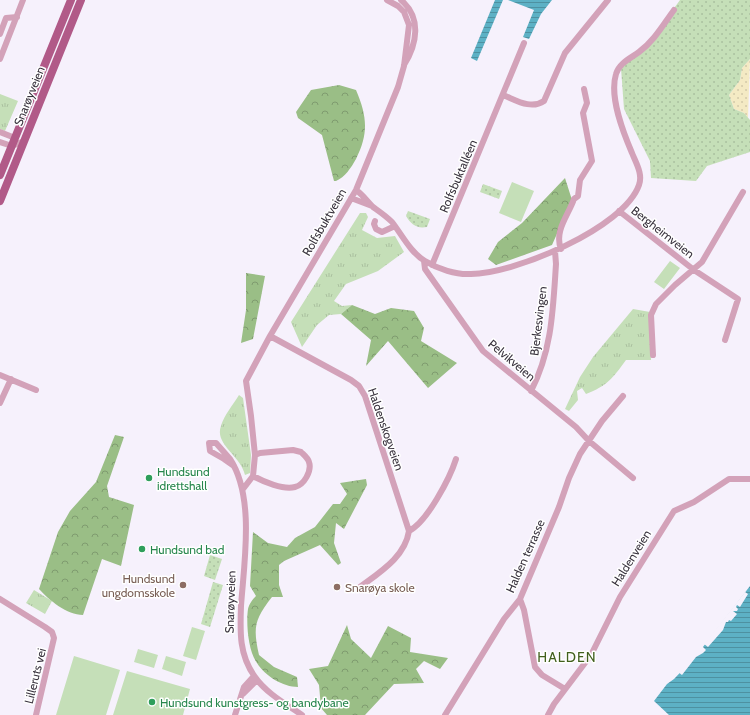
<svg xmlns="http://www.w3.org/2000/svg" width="750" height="715" font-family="Cabin,sans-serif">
<defs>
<pattern id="grass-tufts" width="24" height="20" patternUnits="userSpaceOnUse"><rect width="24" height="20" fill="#c5dfb8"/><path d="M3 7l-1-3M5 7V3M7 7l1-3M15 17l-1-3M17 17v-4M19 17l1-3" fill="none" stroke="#aac09f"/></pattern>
<pattern id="forest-crowns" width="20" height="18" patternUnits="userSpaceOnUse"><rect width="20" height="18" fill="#9abe86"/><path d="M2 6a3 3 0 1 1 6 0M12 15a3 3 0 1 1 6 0" fill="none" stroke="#7f9b6f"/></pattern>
<pattern id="sand-dots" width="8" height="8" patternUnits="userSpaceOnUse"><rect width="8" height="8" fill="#f4eac4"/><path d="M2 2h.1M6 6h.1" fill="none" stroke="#d2c9a9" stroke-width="1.8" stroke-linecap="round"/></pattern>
<pattern id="park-dots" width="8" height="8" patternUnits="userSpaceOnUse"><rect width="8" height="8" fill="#c5dfb8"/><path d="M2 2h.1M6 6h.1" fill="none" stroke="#aac09f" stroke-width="1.8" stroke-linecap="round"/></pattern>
<pattern id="water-rules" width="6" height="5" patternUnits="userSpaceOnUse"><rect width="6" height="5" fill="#5db1c5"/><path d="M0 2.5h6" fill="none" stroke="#4e91a1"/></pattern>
</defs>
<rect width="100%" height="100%" fill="#f6f1fc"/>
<path fill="url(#grass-tufts)" d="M0 94 18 101 5 131 0 129Z
M360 213H366L368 217 362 230 377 238 395 236 404 252 378 271 346 284 334 301 342 306 352 305 341 314 329 315 317 325 302 347 291 322Z
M633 309 650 312 651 360H626C613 378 607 386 586 394L582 388 577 391 578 400 569 411 565 409 580 377 593 357Z
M239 395 243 398 251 455 250 473 245 475C241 456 214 444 221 426 224 415 233 405 239 395Z
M34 590 52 601 45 614 26 603Z"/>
<path fill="url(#forest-crowns)" d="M339 85 356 90C367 116 369 133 356 159 351 168 345 177 336 181H334L322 135 298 118 296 112 311 90Z
M565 178 572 200 552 245 496 265 488 259 498 242 522 223Z
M246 273 265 276 253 339 241 343 246 310Z
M352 305 375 314 391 308 414 311 424 328 421 341 457 363 428 388 388 341 366 366 371 340 341 314Z
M115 435 124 437 107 486 109 497 134 505 121 566 102 559 83 615C67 615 49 600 39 589L58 532 70 511 96 482Z
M366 479 367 485 344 529 336 523 334 543 341 563 338 565 320 545 284 561 279 565V585L283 597H272C254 620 253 628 259 655L274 667 297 677 298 687C283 687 265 676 257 663 248 651 246 623 248 609 249 604 253 599 256 596L250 586 253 532 268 543 287 547 295 538 315 527 333 504H340L347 494 340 483Z
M347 625 351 639 371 658 388 626 411 638 410 652 448 658 440 669 424 661 416 669 424 683 394 684 365 715H327L321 708 319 685 309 669 328 666Z"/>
<path fill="url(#sand-dots)" d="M750 59 748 118 744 113 734 109 729 95 740 80 742 68Z"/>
<path fill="url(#park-dots)" d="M680 0H750V59L742 68 740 80 729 95 734 109 744 113 750 120V152L707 166 696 181 651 178 650 161 624 109 621 68 651 40Z
M483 184 502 191 499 199 480 192Z
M408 211 430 219 427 227C416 229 411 224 406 216Z
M210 555 222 559 215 580 204 576Z
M213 582 223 585 210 627 201 624Z"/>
<path fill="#c5dfb8" d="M512 182 534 191 521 222 499 213Z
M670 261 680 268 664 289 654 282Z
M192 627 205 631 196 660 183 656Z
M138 649 158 655 154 668 134 662Z
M74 656 120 670 106 715H56Z
M166 656 186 662 182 676 162 669Z
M127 671 190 689 183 715H113Z"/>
<path fill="url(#water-rules)" d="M495 0H503L477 61 471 58Z
M508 0H552L541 14 529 39 523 37 534 10Z
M750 586V715H669L654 701 667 684 674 679 696 656Z"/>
<path fill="#f6f1fc" d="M745 592 748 594 740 607 737 605 736 607 738 609 737 611H733L737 614 731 621 729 620 728 622H726L723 630 708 647 704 644Z
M702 646 706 650 703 653 696 657 682 675 678 672Z"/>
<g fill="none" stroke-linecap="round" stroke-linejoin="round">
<path stroke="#d3a2b9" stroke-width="6" d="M401 0C422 18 417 44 404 65
M0 34 6 18 17 17
M0 59 23 0
M503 95C516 100 531 110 544 101L565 53 608 0
M0 132 15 138
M0 142 12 146 24 141
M356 190C363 195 367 201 373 207 380 212 386 216 392 222 402 235 411 253 425 261 438 269 456 275 471 274 514 274 624 228 639 185 643 174 636 163 632 153 623 132 609 97 616 74 619 63 631 58 639 52 654 41 663 25 674 10
M351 198 372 206
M619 211 694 270 738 299 725 340
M375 221 374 224 376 229 382 232 395 226
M561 249C554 231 568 216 574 199L578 196 580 180 592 161 583 113 587 103 584 89
M424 261 425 269 483 351 576 427 589 441 633 478
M432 265 524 43
M270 336 351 380 359 386 365 396 409 531C405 557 380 572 360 587
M653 355 651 315 656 304 675 285 702 262 743 192
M0 375 36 390
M531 391C552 351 553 309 556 264L555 251
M0 403 11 379
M255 455 251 416 246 381 270 336 356 190 398 87 404 66 409 25 404 12 398 6 387 0
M234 466 224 459 210 451 209 443H216L230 459C255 497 244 563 241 606 240 632 239 655 255 677 266 693 286 704 302 715
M243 489 253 476C264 482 283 490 295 487 304 485 312 471 309 462 308 458 304 455 301 452L293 450 260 453 255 455 253 476
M409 531C427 522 450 478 456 459
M0 599 45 627 52 632 54 638 36 715
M520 599 524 610 535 667 542 675 565 689
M243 694 257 680
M235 715 244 687 254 676
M445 715 504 619 520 599 559 507 569 478 580 454 602 421 623 396
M548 715 554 704 591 655 620 597 674 511 694 502 729 479H750"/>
<path stroke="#b15a88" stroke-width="8" d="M0 175 71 0
M0 201 81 0"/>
</g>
<g fill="#2e9e5b" stroke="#fff" stroke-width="1.5">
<circle cx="149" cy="478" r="4"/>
<circle cx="142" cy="549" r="4"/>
<circle cx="152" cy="702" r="4"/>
</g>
<g fill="#8d6e63" stroke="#fff" stroke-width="1.5">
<circle cx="183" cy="585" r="4"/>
<circle cx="337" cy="587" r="4"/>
</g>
<g text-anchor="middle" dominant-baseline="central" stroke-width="3" stroke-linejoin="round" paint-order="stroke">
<g font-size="12" fill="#39333e" stroke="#fff">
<text transform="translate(29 96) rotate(-68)">Snarøyveien</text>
<text transform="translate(458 176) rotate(-67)">Rolfsbuktalléen</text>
<text transform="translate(324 222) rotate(-60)">Rolfsbuktveien</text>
<text transform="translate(663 232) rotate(38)">Bergheimveien</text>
<text transform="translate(538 321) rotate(-83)">Bjerkesvingen</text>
<text transform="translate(512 360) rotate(40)">Pelvikveien</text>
<text transform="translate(386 429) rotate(71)">Haldenskogveien</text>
<text transform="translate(525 556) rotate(-66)">Halden terrasse</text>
<text transform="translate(631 558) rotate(-58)">Haldenveien</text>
<text transform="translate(230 602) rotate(-88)">Snarøyveien</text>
<text transform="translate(35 676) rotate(-76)">Lilleruts vei</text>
</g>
<g font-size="12" fill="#27864d" stroke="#fff" text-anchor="start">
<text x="157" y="471">Hundsund<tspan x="157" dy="14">idrettshall</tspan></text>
<text x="150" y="549">Hundsund bad</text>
<text x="160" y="702">Hundsund kunstgress- og bandybane</text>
</g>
<g font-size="12" fill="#785e54" stroke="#fff" text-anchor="end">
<text x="175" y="578">Hundsund<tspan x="175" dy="14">ungdomsskole</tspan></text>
<text x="345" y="587" text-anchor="start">Snarøya skole</text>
</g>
<g font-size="14" letter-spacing="1" fill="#42601d" stroke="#fff">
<text x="567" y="657">HALDEN</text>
</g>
</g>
</svg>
